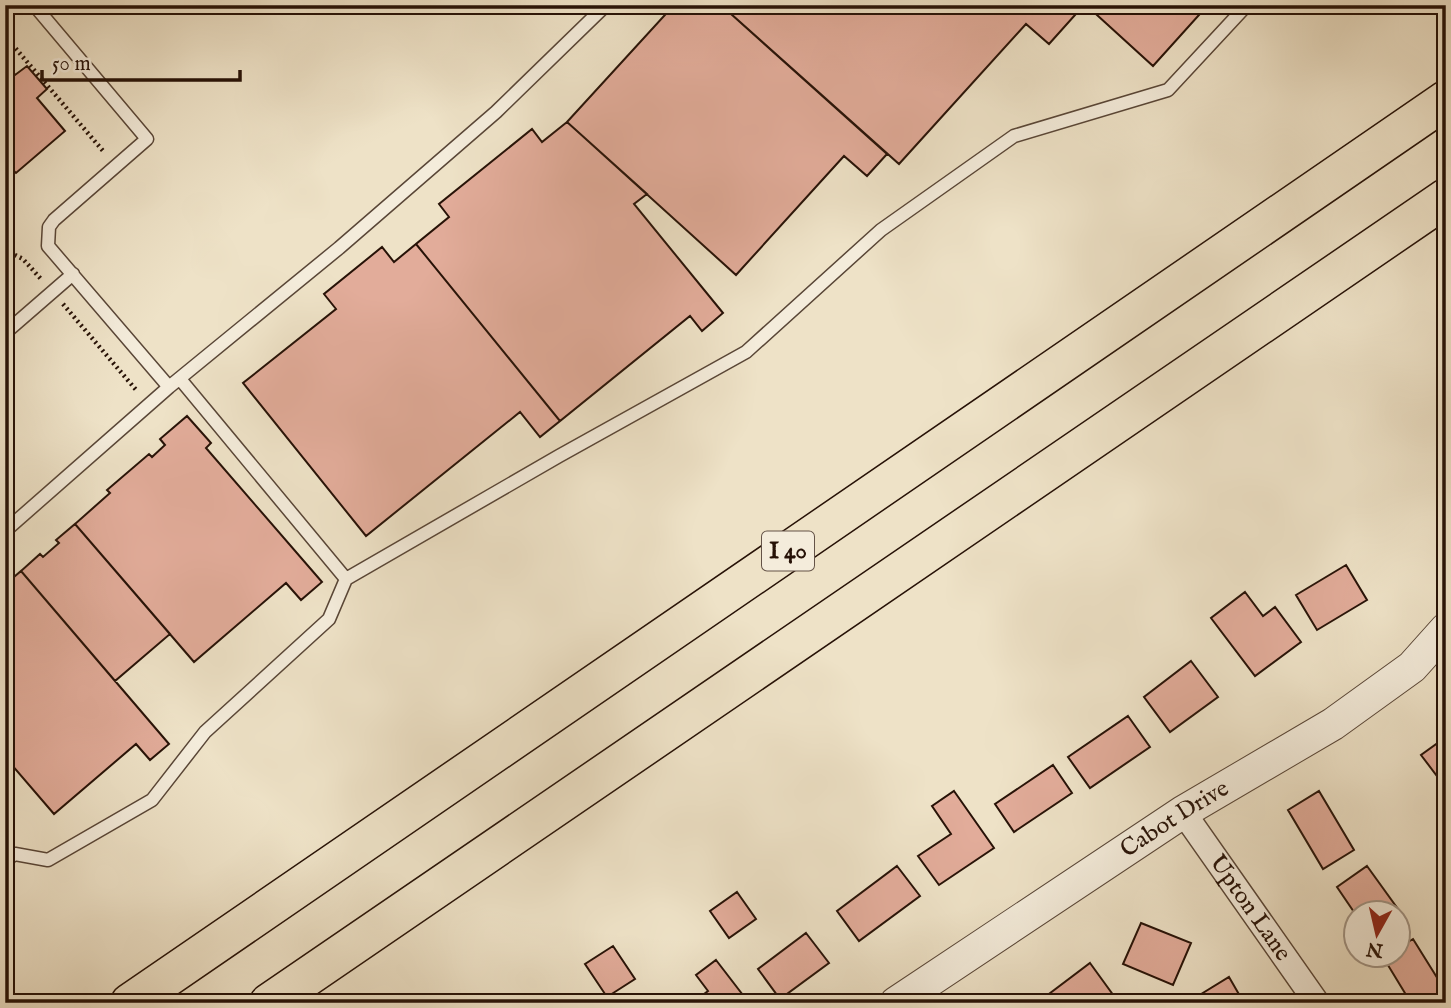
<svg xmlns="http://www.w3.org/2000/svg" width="1451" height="1008" font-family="'IM FELL English',serif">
<rect width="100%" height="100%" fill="#eee2c7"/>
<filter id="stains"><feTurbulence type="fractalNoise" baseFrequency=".00286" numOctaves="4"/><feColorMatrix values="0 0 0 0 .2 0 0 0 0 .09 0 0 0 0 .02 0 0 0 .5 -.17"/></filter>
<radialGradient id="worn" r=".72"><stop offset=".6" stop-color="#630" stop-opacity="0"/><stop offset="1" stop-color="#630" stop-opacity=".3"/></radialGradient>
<path fill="#e2ac9a" stroke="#271207" stroke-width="2" d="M674 5H721L887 154 867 176 844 156 736 275 567 122Z
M721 5H1084L1049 44 1026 24 899 164Z
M1086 5H1208L1153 66Z
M5 64 15 75 27 66 47 89 37 98 65 131 16 173 14 171 5 179Z
M567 122 647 194 634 204 723 313 702 331 690 316 560 421 416 244 449 217 439 204 532 129 542 142Z
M416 244 560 421 540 437 520 412 366 536 243 383 336 309 324 294 382 247 394 262Z
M187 416 211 443 206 448 322 582 301 600 286 583 194 662 75 524 110 493 107 490 149 454 152 457 165 445 160 439Z
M75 524 170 634 115 681 21 571 40 554 43 557 59 543 56 540Z
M1346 565 1367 600 1317 630 1296 595Z
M21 571 169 744 150 760 136 744 54 814 5 757V581L7 583Z
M1245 592 1263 616 1275 607 1301 642 1255 676 1211 618Z
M1191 661 1218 697 1170 732 1144 697Z
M1128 716 1150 747 1090 788 1068 757Z
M1446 737V788L1421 755Z
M1053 765 1072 793 1014 832 995 804Z
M954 791 994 848 939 885 918 856 951 834 932 806Z
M1319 791 1354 850 1323 869 1288 810Z
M897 866 920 896 859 941 837 911Z
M1367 866 1403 916 1398 919V914L1356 915 1337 887Z
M737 892 756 919 729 938 710 911Z
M1141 923 1191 943 1173 985 1123 964Z
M806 933 829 963 780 999 758 969Z
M1413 939 1446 992V996L1435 1003H1411L1383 957 1398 956V948Z
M613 946 635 979 607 997 585 964Z
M716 960 749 1003H692L708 991 696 975Z
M1090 963 1119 1003H1037Z
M1229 977 1244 1003H1195L1193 999Z"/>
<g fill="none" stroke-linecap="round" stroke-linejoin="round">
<defs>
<path id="service" d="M34 5 147 139 54 220 49 227 48 246 169 387
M5 333 73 274
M180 379 346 579 559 456 746 352 881 230 1014 136 1168 90 1247 5
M5 531 169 387 339 248 496 112 606 5
M5 860 15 854 48 860 152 800 205 732 329 619 346 579"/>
<g id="minor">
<path id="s1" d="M1183 812 1317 1003"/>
</g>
<g id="tertiary">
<path id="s2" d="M896 1003 1183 812 1333 724 1412 667 1446 629"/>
</g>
<path id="motorway" d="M130 1003 1446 100
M269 1003 1446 198"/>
</defs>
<use href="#service" stroke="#594637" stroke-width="15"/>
<use href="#minor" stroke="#594637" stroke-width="27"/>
<use href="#tertiary" stroke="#594637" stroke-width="34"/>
<use href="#motorway" stroke="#271207" stroke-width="41"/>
<path stroke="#271207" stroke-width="4.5" stroke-dasharray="2 3.5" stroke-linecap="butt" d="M5 36 104 152
M5 250 23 259 41 279
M63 304 137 391"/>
<use href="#service" stroke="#f4ecdb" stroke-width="12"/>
<use href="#minor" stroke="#f4ecdb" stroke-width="24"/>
<use href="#tertiary" stroke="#f4ecdb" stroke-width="32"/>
<use href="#motorway" stroke="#eee2c7" stroke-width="38"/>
</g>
<g text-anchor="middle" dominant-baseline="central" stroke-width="6" stroke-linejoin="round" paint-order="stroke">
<rect fill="#f4ecdb" stroke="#645347" stroke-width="2" x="762" y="531.5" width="52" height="39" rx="5"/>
<g font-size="23" font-weight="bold" fill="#271207">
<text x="788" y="551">I 40</text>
</g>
<g font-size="24" fill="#271207" stroke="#f4ecdb">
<text stroke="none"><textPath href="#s2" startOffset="334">Cabot Drive</textPath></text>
<text stroke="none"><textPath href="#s1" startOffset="117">Upton Lane</textPath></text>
</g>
</g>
<rect width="1451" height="1008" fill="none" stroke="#eee2c7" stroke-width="28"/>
<rect x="7" y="7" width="1437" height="994" fill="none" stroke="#271207" stroke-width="3.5"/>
<rect x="14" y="14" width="1423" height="980" fill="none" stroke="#271207" stroke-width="2"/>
<g transform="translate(1377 934) rotate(188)"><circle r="33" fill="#f4ecdb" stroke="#a29586" stroke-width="2"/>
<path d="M0-5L12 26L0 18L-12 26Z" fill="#8f2418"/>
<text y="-10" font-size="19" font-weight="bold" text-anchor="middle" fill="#271207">N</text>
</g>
<path d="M42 70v10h198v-10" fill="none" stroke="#271207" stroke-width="3.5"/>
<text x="52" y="70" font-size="21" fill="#271207" stroke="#f4ecdb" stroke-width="5" paint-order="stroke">50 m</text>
<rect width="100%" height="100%" filter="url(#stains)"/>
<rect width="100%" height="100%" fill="url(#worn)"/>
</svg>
